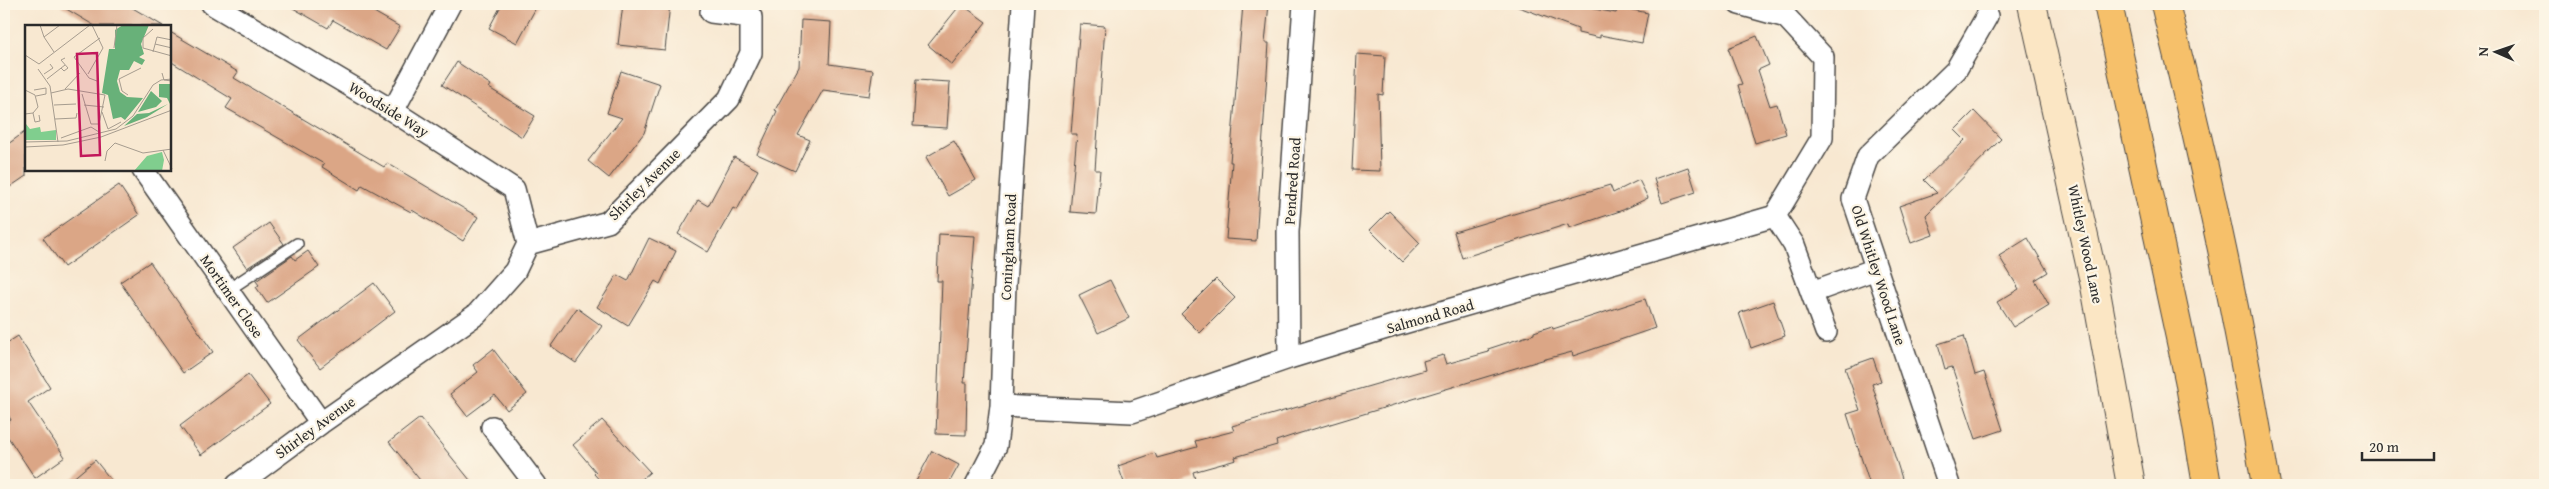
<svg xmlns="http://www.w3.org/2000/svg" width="2549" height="489" viewBox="0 0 2549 489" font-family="'Gentium Book Plus',serif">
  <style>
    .building { fill: #dba686 }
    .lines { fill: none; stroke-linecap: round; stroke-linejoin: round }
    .lane-casing { stroke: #4a4744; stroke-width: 14 }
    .street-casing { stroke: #4a4744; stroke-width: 24 }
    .secondary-casing { stroke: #4a4744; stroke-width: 30 }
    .highway-casing { stroke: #4a4744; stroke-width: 30 }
    .lane { stroke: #fff; stroke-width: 11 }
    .street { stroke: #fff; stroke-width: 21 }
    .secondary { stroke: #fbe6c4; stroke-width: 28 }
    .highway { stroke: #f6c06b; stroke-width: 28 }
    .labels { text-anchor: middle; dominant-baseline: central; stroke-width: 4.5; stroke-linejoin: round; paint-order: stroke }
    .street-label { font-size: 15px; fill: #2b2b2b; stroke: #fcf5e5 }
    .inset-road { fill: none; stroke: #a69c8f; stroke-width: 1 }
    .view { fill: #c2185b; fill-opacity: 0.15; stroke: #c2185b; stroke-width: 2.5 }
    .inset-edge { fill: none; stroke: #2b2b2b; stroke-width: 2.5 }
  </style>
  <rect width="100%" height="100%" fill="#fcf5e5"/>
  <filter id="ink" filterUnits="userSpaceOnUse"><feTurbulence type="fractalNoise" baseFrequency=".02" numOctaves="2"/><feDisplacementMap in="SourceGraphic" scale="10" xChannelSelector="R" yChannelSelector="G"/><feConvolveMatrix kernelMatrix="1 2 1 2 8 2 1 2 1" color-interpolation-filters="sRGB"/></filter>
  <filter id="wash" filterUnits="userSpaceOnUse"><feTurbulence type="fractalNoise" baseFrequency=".0096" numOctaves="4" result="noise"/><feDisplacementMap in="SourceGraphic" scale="20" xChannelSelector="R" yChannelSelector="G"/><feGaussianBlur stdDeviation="1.12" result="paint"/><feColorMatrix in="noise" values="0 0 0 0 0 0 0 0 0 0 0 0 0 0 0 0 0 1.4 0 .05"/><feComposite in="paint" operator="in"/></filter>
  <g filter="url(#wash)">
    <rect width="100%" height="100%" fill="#f8e8d1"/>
    <g id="blocks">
      <path class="building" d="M 58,4 L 126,4 L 163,26 L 95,26 Z
        M 286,4 L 360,4 L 400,27 L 386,50 L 333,20 L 328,28 Z
        M 502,4 L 538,4 L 517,43 L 489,28 Z
        M 623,4 L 670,4 L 665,50 L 618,45 Z
        M 961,4 L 986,22 L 952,65 L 928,45 Z
        M 1243,4 L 1269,4 L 1265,43 L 1269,43 L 1256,241 L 1226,239 L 1232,162 L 1230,162 Z
        M 1517,4 L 1568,4 L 1616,13 L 1618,7 L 1648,13 L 1642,43 L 1600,35 L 1600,38 L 1578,33 L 1578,29 L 1516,6 Z
        M 801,20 L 831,22 L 829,64 L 873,70 L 869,96 L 823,90 L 798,135 L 810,140 L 795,171 L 757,154 L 777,111 L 775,110 L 799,67 Z
        M 1080,24 L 1105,26 L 1095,170 L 1100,170 L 1096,214 L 1070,212 L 1077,134 L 1071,134 Z
        M 170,32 L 238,72 L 234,78 L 384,167 L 387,163 L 478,217 L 463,241 L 412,210 L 411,212 L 362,185 L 359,190 L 322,167 L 324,164 L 226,108 L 232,99 L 170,61 Z
        M 1757,36 L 1769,65 L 1758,70 L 1770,106 L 1777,104 L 1786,134 L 1755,143 L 1738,85 L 1742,84 L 1728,48 Z
        M 1357,54 L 1385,56 L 1383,95 L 1378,94 L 1380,171 L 1352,170 Z
        M 457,62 L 491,85 L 489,88 L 535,116 L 522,137 L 442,85 Z
        M 621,71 L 660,84 L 644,133 L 609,178 L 588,161 L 622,118 L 607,113 Z
        M 916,80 L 950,82 L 947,128 L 913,126 Z
        M 1974,111 L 2001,139 L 1926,215 L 1933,235 L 1911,243 L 1899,206 L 1937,193 L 1924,180 L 1965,140 L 1955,130 Z
        M 26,131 L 26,176 L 4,191 L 4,147 Z
        M 954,141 L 976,180 L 948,196 L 926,157 Z
        M 734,157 L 758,170 L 737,210 L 733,208 L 708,252 L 678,234 L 698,200 L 708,206 Z
        M 1688,167 L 1696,192 L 1662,203 L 1654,179 Z
        M 1639,180 L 1648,198 L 1623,210 L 1569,228 L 1568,224 L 1462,258 L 1454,232 L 1610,185 L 1613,193 Z
        M 119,185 L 139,215 L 64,267 L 43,238 Z
        M 1389,211 L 1420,243 L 1402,262 L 1370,230 Z
        M 269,223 L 284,244 L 247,268 L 233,248 Z
        M 939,234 L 975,236 L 964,383 L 967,383 L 966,435 L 936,434 L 942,281 L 937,281 Z
        M 649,238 L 676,251 L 660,284 L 655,281 L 628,326 L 597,307 L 617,275 L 628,281 Z
        M 2028,238 L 2048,272 L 2035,280 L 2049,305 L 2013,327 L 1997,302 L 2019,289 L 1999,256 Z
        M 308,251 L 319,267 L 267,303 L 256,287 L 259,285 L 256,281 L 292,256 L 295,260 Z
        M 150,262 L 213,352 L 183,373 L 120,282 Z
        M 1216,279 L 1235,298 L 1200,333 L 1181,314 Z
        M 1110,280 L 1129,318 L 1098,333 L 1079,295 Z
        M 374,283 L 395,311 L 320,368 L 298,340 Z
        M 1645,299 L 1655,328 L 1573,356 L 1572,352 L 1542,360 L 1294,435 L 1276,441 L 1277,445 L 1235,457 L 1236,460 L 1193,472 L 1195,479 L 1174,485 L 1125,485 L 1118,466 L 1155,453 L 1157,458 L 1197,447 L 1195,441 L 1234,431 L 1232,426 L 1425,370 L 1423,361 L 1443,355 L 1446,364 L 1489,352 L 1488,349 L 1534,334 L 1534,332 L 1552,326 L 1553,329 Z
        M 1773,301 L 1785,336 L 1751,348 L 1739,313 Z
        M 577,308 L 602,326 L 576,363 L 551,346 Z
        M 18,336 L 50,387 L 28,402 L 65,457 L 35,478 L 4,431 L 4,425 L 11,420 L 4,408 L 4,345 Z
        M 1964,336 L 1975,375 L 1984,372 L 2003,430 L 1976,439 L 1952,367 L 1945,369 L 1938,344 Z
        M 493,349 L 527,394 L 507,410 L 495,395 L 467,416 L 450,394 L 478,372 L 473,365 Z
        M 1873,358 L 1881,381 L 1872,384 L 1904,485 L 1870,485 L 1847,414 L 1860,410 L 1845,368 Z
        M 248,375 L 270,404 L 201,455 L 180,426 Z
        M 420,418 L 474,485 L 424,485 L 389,442 Z
        M 602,420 L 650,472 L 635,485 L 604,485 L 594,474 L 596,472 L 573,445 Z
        M 932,451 L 959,465 L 948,485 L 914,485 Z
        M 95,460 L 115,485 L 65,485 Z"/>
    </g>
  </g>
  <g filter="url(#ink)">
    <use href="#blocks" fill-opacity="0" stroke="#4a4744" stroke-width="1"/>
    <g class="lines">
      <defs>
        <path id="lane" d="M 228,290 L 297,244"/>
        <path id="street" d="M 212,4 L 393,111 L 514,189 L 528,244
          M 1739,4 L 1786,17 L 1823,57 L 1822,138 L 1775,216
          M 393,111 L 450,4
          M 143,170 L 321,423
          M 1775,216 L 1794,245 L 1826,332
          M 1812,292 L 1876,269
          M 1289,358 L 1288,232 L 1304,4
          M 1001,406 L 1132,412 L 1289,358 L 1393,326 L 1775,216
          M 492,427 L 536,485
          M 237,485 L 321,423 L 477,314 L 515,271 L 528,244 L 608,222 L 729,99 L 751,53 L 751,17 L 711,12
          M 976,485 L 996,446 L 1001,406 L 1005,284 L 1023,4
          M 1949,485 L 1853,199 L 1868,156 L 1956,70 L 1987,16"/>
        <path id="secondary" d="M 2032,4 L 2095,286 L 2131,485"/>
        <path id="highway" d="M 2108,4 L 2189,379 L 2207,485
          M 2165,4 C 2205,162 2240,323 2266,485"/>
      </defs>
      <use href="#lane" class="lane-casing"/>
      <use href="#street" class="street-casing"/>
      <use href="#secondary" class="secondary-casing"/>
      <use href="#highway" class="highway-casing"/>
      <use href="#lane" class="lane"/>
      <use href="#street" class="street"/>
      <use href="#secondary" class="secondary"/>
      <use href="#highway" class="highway"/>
    </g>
  </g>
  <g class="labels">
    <g class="street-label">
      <text transform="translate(389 109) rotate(32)">Woodside Way</text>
      <text transform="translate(1292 181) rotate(-86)">Pendred Road</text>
      <text transform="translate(644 184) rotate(-45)">Shirley Avenue</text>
      <text transform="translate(2086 244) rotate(78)">Whitley Wood Lane</text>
      <text transform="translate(1008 247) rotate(-87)">Coningham Road</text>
      <text transform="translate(1879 275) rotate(72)">Old Whitley Wood Lane</text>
      <text transform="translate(232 296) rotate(55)">Mortimer Close</text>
      <text transform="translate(1430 316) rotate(-16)">Salmond Road</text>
      <text transform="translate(315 427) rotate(-36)">Shirley Avenue</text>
    </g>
  </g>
  <g transform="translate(25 25)">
    <rect width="146" height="146" fill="#f8e8d1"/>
    <path d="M 1,99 L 5,104 L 15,102 L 16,107 L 31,105 L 31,115 L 0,115 ZM 137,127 L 139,135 L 137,146 L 109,146 L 122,131 Z" fill="#80ce8e"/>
    <path d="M 98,0 L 124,0 L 116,19 L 119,29 L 114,32 L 120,35 L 117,40 L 109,36 L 104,45 L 95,45 L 92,56 L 95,67 L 102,72 L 118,73 L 100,95 L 96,92 L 88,94 L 83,70 L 77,68 L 84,24 L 90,24 L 90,5 ZM 134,59 L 146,59 L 146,81 L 142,73 L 134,72 ZM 126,66 L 137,76 L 131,82 L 113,87 ZM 143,79 L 122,92 L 99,101 L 112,89 L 124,88 Z" fill="#68b179"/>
    <path class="inset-road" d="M 15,0 L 19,12 L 29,27M 128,4 L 118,13 L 118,23 L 147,31M 19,12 L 35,0M 130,19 L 147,23M 89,23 L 92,0M 128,27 L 132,12 L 147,15M 0,30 L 14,39M 14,39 L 65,0M 36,43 L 39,46 L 43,43 L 36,35 L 40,33M 13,44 L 25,61 L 33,117M 137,48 L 139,55 L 147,56M 19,49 L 28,43 L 25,39M 63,49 L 78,23 L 67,0M 22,54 L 40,40M 72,56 L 64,53 L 49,32 L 75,13M 40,64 L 55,48M 0,65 L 10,70 L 13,82 L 8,88 L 0,89M 9,65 L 21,63 L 21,69 L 11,71M 26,68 L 43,64 L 80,70 L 74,99 L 66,99M 57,69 L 66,99M 103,70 L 97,66 L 94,54 L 116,43M 29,80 L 51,79M 59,80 L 79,82M 77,87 L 83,104 L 96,97M 8,88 L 10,97 L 15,96 L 14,90M 30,94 L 51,93 L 52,88M 36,113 L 66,102 L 74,107M 0,117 L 42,116 L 91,104 L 108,91 L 128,60 L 136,55 L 147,54M 0,122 L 38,120 L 76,112 L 147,85M 138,125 L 147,144M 80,136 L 82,126 L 90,118 L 118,128 L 147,124"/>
    <path class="view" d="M 72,28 L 75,130 L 56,131 L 52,29 Z"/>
    <rect width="146" height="146" class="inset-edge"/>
  </g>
  <rect width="2549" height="489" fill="none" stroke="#fcf5e5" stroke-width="20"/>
  <g transform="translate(2496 52) rotate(272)" stroke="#fcf5e5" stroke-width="4" paint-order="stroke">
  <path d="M0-4L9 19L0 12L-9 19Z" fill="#2b2b2b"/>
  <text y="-8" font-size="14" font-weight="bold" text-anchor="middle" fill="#2b2b2b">N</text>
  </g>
  <path d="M2362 452v8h72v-8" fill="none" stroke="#2b2b2b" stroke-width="2.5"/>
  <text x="2369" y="452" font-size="15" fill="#2b2b2b" stroke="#fcf5e5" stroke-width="4" paint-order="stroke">20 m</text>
</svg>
